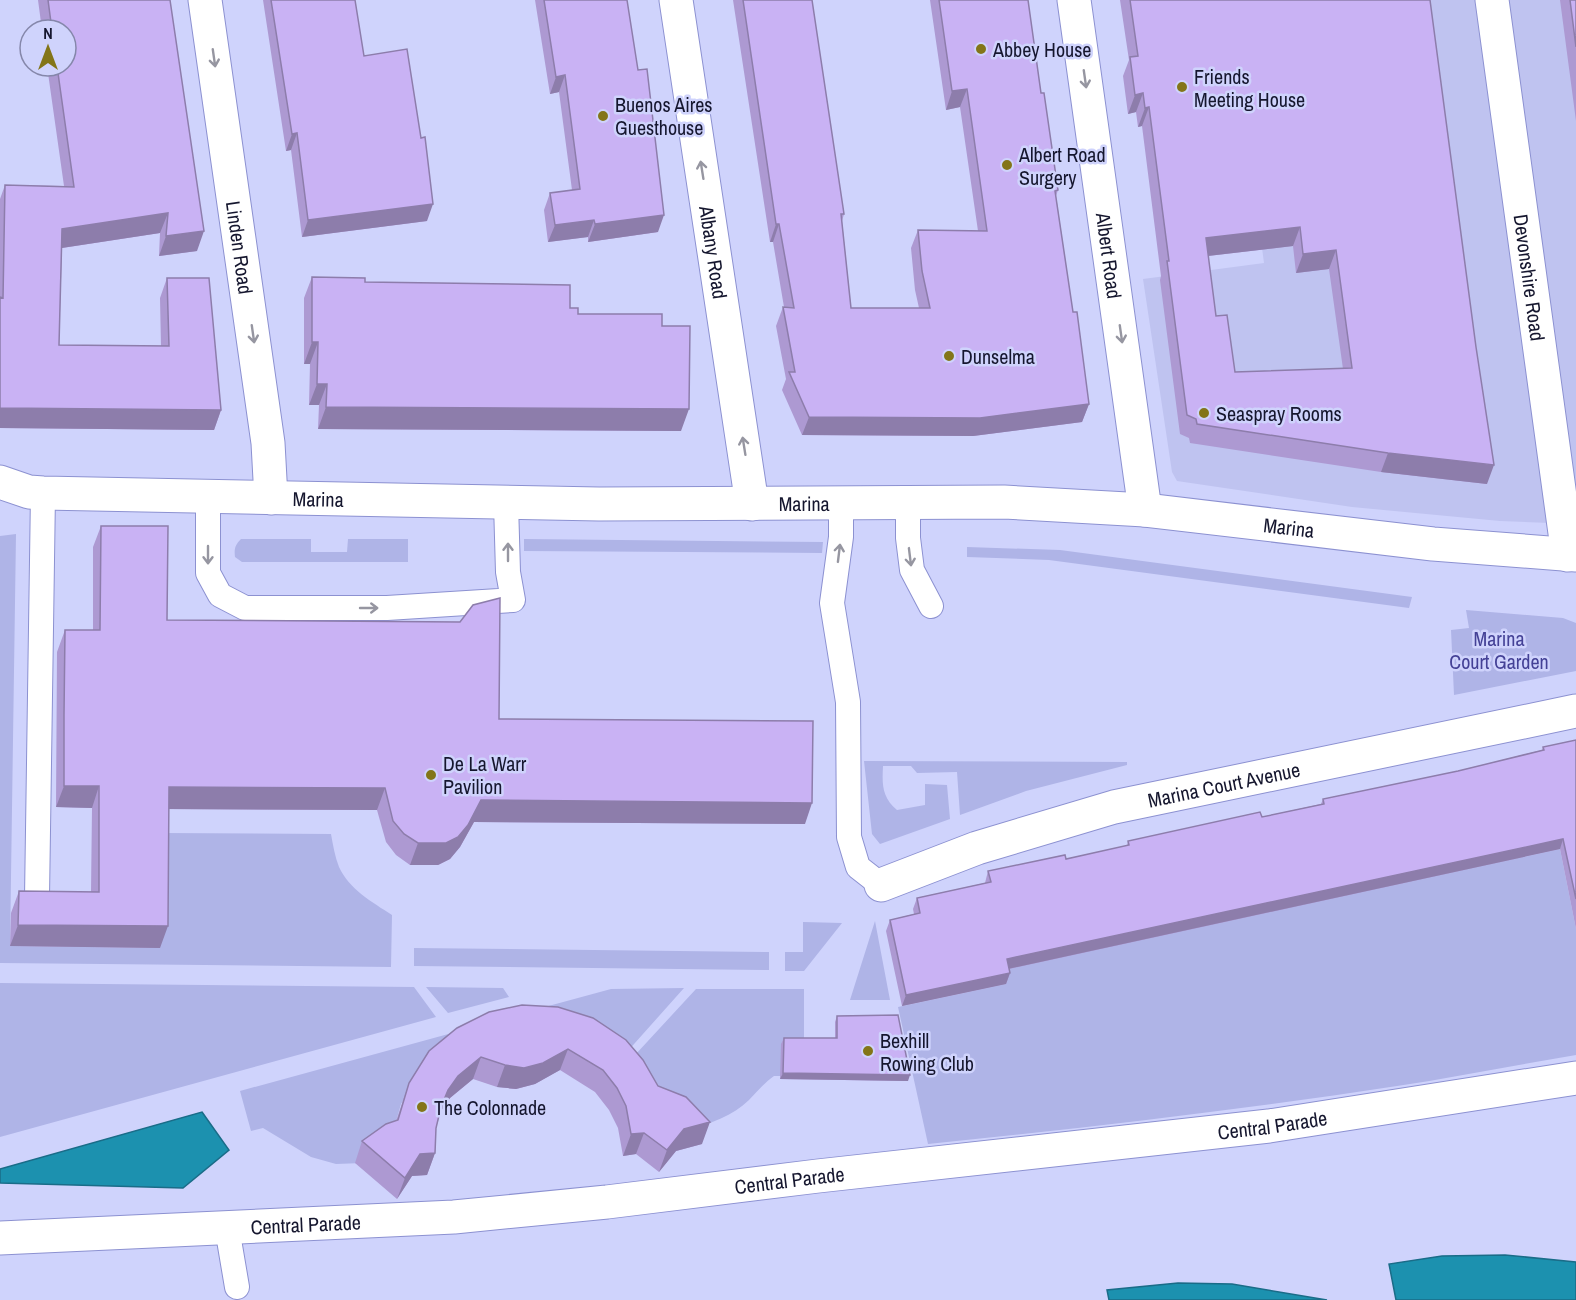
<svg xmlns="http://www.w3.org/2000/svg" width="1576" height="1300" viewBox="0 0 1576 1300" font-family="'Archivo Narrow',sans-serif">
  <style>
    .built { fill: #bfc3f0 }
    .green { fill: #afb4e7 }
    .water { fill: #1c91af; stroke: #1a6c88; stroke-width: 1.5 }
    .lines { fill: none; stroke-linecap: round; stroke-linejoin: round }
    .lane-casing { stroke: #8c91d1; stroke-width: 26 }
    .street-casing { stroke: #8c91d1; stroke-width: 35 }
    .secondary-casing { stroke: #8c91d1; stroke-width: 35 }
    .lane { stroke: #fff; stroke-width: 24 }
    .street { stroke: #fff; stroke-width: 33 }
    .secondary { stroke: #fff; stroke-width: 33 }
    .wall { fill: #ad99d2; fill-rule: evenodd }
    .shaded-wall { fill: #8d7dab }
    .building { fill: #c9b2f4; stroke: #8d7dab; stroke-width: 1.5; fill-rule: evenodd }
    .oneway { stroke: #9696a1 }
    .poi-dot { fill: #837518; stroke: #cfd3fc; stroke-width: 2 }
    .labels { text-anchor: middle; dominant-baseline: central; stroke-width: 5; stroke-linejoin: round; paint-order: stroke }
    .poi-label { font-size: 20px; fill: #15162e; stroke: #cfd3fc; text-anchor: start }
    .street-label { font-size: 20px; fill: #15162e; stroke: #cfd3fc }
    .park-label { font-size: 20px; fill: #444196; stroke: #cfd3fc }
  </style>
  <rect width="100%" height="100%" fill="#cfd3fc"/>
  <path class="built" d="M 1229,0 L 1576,0 L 1576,524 L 1500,521 L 1352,507 L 1177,481 L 1172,472 L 1143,279 L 1264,263 Z"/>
  <path class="green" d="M 16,534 L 10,946 L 160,948 L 161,833 L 331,834 C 333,845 335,857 339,867 C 349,889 372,902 392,915 L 391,967 L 0,963 L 0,536 Z
    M 241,539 L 311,539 L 311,552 L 347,552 L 348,539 L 408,539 L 408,562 L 242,562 L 235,557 C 234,549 235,545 241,539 Z
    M 524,539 L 823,542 L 822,553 L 524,551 Z
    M 967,547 L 1060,550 L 1412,597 L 1409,608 L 1049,560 L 967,557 Z
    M 1466,610 L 1563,618 L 1576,623 L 1576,671 L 1454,695 L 1451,630 L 1469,628 Z
    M 864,761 L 1127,762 L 1127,765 L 1026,791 L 960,815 L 957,772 L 917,773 L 911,766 L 883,766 C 882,785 882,797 897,810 L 925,805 L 925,784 L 947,785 L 950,819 L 880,844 L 872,834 Z
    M 1560,849 L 1576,929 L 1576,1055 C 1516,1065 1457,1077 1397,1086 C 1241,1110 1085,1128 928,1144 L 898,1007 L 1006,984 L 1003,969 Z
    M 875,921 L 890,1000 L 850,1000 Z
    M 803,922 L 842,923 L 804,971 L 785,971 L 785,952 L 803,952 Z
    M 414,948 L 769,952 L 769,970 L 414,966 Z
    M 0,983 L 414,987 L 436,1017 L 0,1137 Z
    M 426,987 L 503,988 L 509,997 L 448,1013 Z
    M 684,988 L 618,1062 L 460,1030 L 611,989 Z
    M 696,989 L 804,989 L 804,1044 L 781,1076 L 774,1076 C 764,1083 758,1091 749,1100 C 733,1116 710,1123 689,1130 L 623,1068 Z
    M 452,1033 L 421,1073 L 401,1104 L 390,1142 L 363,1163 L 336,1164 L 311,1157 L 263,1128 L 251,1131 L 240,1091 Z"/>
  <path class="water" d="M 202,1112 L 229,1150 L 183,1188 L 0,1183 L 0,1169 Z
    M 1505,1255 L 1576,1262 L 1576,1300 L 1396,1300 L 1389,1264 L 1442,1256 Z
    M 1178,1283 L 1232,1284 L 1327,1300 L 1109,1300 L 1107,1290 Z"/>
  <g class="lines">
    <defs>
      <path id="lane" d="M 208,496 L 208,573 L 220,595 L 245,608 L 387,608 L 513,600 L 508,572 L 506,503
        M 841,503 L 841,537 L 832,603 L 848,702 L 849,837 L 858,867 L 881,885
        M 908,503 L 908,538 L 912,570 L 931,606
        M 37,898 L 43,493
        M 227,1228 L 237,1287"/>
      <g id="street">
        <path id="s1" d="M 205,0 L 268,443 L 271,498"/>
        <path id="s2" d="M 676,0 L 752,504"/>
        <path id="s3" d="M 1074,0 L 1145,510"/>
        <path id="s4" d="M 1492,0 L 1568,555"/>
        <path id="s5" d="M 881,885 L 977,848 L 1114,807 L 1576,711"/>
        <path id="s6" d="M 0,1238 L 454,1217 L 607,1202 L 818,1176 L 1269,1126 L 1576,1078"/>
      </g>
      <g id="secondary">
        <path id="s7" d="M 0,482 L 29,492 L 43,493 L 599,504 L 1004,502 L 1145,510 L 1433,544 L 1576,555"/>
      </g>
    </defs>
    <use href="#lane" class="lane-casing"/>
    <use href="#street" class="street-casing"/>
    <use href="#secondary" class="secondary-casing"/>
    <use href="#lane" class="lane"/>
    <use href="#street" class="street"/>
    <use href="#secondary" class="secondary"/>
  </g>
  <path class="wall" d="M 38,0 L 170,0 L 197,251 L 159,256 L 160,233 L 62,248 L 59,345 L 161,346 L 160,298 L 167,278 L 221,410 L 214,430 L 0,428 L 0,199 L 5,185 L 64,186 L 47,66 L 66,66 L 66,30 L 42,30 Z
    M 263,0 L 355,0 L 364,56 L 421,138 L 427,221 L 302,237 L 291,150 L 286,151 Z
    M 535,0 L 627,0 L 658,232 L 588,242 L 588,237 L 548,242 L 544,210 L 550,193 L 572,190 L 559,92 L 550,94 Z
    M 733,0 L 812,0 L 844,214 L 842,221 L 851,308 L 919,308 L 915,290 L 911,248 L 918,230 L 978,231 L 960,107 L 946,110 L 930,0 L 1028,0 L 1041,93 L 1058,190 L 1056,196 L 1073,312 L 1089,404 L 1082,422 L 973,436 L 802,435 L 782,390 L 786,379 L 776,326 L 783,307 L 784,307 L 773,242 L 770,242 Z
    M 1120,0 L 1430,0 L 1487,484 L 1381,472 L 1190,443 L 1189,438 L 1180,434 L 1160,280 L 1161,276 L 1142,126 L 1138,127 L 1136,112 L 1128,114 L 1123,76 L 1129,60 ZM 1293,246 L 1296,273 L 1329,269 L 1343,369 L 1235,372 L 1216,316 L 1208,256 Z
    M 1560,0 L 1576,0 L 1576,121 Z
    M 312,277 L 365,282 L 570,308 L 578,314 L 662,326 L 681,431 L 318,429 L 319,405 L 309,405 L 310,364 L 304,364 L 304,298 Z
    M 101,526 L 167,620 L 499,719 L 805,824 L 474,822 L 460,847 L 450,859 L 438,865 L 410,865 L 396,855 L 386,842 L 377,810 L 169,809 L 160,948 L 10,946 L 11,913 L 19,891 L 91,892 L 92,808 L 56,807 L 57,652 L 65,630 L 93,630 L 93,547 Z
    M 1576,740 L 1576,929 L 1560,849 L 1009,969 L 1010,973 L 1006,984 L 902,1006 L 886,931 L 890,920 L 914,914 L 913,909 L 917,898 L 985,883 L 988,871 L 1066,859 L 1127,846 L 1128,841 L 1262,817 L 1321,804 L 1323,799 L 1458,771 L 1542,750 L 1543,747 Z
    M 489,1012 L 658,1086 L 702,1144 L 676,1151 L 659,1172 L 636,1154 L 623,1156 L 618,1128 L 609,1110 L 595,1092 L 560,1070 L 535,1084 L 516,1089 L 497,1087 L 473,1079 L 450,1098 L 441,1111 L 436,1128 L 435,1153 L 427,1175 L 412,1176 L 397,1199 L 355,1163 L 362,1141 L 396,1121 L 409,1083 Z
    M 837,1016 L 908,1081 L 780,1079 L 781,1044 L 784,1038 L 835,1038 L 835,1022 Z"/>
  <path class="shaded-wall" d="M 565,75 L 559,92 L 550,94 L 556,77 Z
    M 967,89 L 960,107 L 946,110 L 952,91 Z
    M 1143,93 L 1136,112 L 1128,114 L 1135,95 Z
    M 1149,107 L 1142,126 L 1138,127 L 1145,108 Z
    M 297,133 L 291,150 L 286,151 L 292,134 Z
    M 433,204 L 427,221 L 302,237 L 308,220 Z
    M 168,213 L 160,233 L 55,249 L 62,229 Z
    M 664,215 L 658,232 L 588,242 L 595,224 Z
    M 594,220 L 588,237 L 548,242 L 555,225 Z
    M 776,224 L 779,224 L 773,242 L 770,242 Z
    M 1300,227 L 1293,246 L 1199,257 L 1206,238 Z
    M 204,231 L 197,251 L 159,256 L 166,236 Z
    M 1336,250 L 1329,269 L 1296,273 L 1303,254 Z
    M 312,342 L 318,342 L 310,364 L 304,364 Z
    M 317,384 L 327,384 L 319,405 L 309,405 Z
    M 1089,404 L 1082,422 L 973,436 L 802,435 L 809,417 Z
    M 326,407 L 689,409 L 681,431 L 318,429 Z
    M 0,408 L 221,410 L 214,430 L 0,428 Z
    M 1388,453 L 1494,465 L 1487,484 L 1381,472 Z
    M 64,786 L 99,786 L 92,808 L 56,807 Z
    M 169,787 L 385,788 L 377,810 L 161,809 Z
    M 481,800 L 812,803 L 805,824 L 474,822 L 460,847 L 450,859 L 438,865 L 410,865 L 418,843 Z
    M 1563,839 L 1560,849 L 1003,970 L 1007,959 Z
    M 18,925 L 168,926 L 160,948 L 10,946 Z
    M 1010,973 L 1006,984 L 902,1006 L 906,995 Z
    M 568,1049 L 560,1070 L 535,1084 L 516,1089 L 497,1087 L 505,1065 Z
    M 481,1057 L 473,1079 L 450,1098 L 441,1111 L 441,1107 L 448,1090 L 458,1076 Z
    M 783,1073 L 910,1075 L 908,1081 L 780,1079 Z
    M 710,1122 L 702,1144 L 676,1151 L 659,1172 L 667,1150 L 684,1129 Z
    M 644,1133 L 636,1154 L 623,1156 L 631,1134 Z
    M 435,1153 L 427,1175 L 412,1176 L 397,1199 L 405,1178 L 420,1154 Z"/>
  <path class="building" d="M 48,0 L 170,0 L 204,231 L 166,236 L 168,213 L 62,229 L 59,345 L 169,346 L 167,278 L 209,278 L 221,410 L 0,408 L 0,297 L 3,298 L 5,185 L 74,187 L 57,66 L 66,66 L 66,30 L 52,30 Z
    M 271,0 L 355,0 L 364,56 L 407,49 L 421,138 L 425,137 L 433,204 L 308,220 L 297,133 L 292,134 Z
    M 544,0 L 627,0 L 638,70 L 647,69 L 664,215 L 595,224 L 594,220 L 555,225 L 550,193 L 580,189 L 565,75 L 556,77 Z
    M 743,0 L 812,0 L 844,214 L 841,214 L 851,308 L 930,308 L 922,271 L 918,230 L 987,231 L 967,89 L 952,91 L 939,0 L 1028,0 L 1041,93 L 1044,93 L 1058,190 L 1055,191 L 1073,312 L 1077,312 L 1089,404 L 980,418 L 809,417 L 789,372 L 795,372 L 783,307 L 794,308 L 779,224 L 776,224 Z
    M 1130,0 L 1430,0 L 1476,347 L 1494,465 L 1388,453 L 1197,424 L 1196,419 L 1187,415 L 1167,261 L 1169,261 L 1149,107 L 1145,108 L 1143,93 L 1135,95 L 1130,57 L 1138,56 ZM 1300,227 L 1303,254 L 1336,250 L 1352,368 L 1235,372 L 1227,315 L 1216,316 L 1206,238 Z
    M 1570,0 L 1576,0 L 1576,47 Z
    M 312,277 L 365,278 L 365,282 L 570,285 L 570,308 L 578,308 L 578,314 L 662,314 L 662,326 L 690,326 L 689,409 L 326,407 L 327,384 L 317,384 L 318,342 L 312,342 Z
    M 101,526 L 168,526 L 167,620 L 460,622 L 473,605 L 500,598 L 499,719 L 813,721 L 812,803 L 481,800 L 468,825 L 458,837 L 446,843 L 418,843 L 404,834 L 393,821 L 385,788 L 169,787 L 168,926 L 18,925 L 19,891 L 99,892 L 99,786 L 64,786 L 64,715 L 65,630 L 100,630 Z
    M 1576,740 L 1576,899 L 1563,839 L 1007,959 L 1010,973 L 906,995 L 890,920 L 920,913 L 917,898 L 991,882 L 988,871 L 1065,855 L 1066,859 L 1129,845 L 1128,841 L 1260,812 L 1262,817 L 1324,804 L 1323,799 L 1458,771 L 1544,750 L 1543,747 Z
    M 522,1005 L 558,1007 L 593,1018 L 626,1040 L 643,1060 L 658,1086 L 686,1097 L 710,1122 L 684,1129 L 667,1150 L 644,1133 L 631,1134 L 626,1106 L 617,1088 L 603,1070 L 568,1049 L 543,1063 L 524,1068 L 505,1065 L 481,1057 L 458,1076 L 448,1090 L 441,1107 L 436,1128 L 435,1153 L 420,1154 L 405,1178 L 362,1141 L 386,1124 L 398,1120 L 409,1083 L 429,1051 L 457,1028 L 489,1012 Z
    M 898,1015 L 910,1075 L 783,1073 L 784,1038 L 837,1038 L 837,1016 Z"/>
  <defs><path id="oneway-shaft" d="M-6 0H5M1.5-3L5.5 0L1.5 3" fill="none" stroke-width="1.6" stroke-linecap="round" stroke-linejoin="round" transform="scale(1.5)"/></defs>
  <g class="oneway">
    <use href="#oneway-shaft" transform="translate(214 58) rotate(82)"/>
    <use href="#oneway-shaft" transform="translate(1085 79) rotate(82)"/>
    <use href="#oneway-shaft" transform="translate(702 170) rotate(-99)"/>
    <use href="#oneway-shaft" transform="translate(253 334) rotate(82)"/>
    <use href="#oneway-shaft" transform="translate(1121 334) rotate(82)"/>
    <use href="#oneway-shaft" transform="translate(744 446) rotate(-99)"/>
    <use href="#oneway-shaft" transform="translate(508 552) rotate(-90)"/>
    <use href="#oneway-shaft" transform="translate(839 553) rotate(-83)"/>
    <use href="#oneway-shaft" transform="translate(208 555) rotate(90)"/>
    <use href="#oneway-shaft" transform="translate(910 557) rotate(83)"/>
    <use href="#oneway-shaft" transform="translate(369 608)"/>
  </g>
  <g class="poi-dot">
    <circle cx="981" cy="49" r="6"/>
    <circle cx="1182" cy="87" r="6"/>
    <circle cx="603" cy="116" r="6"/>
    <circle cx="1007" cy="165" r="6"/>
    <circle cx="949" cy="356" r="6"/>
    <circle cx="1204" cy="413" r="6"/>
    <circle cx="431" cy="775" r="6"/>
    <circle cx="868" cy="1051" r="6"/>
    <circle cx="422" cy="1107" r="6"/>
  </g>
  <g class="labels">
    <g class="poi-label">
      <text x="993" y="49">Abbey House</text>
      <text x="1194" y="76">Friends<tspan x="1194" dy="23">Meeting House</tspan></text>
      <text x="615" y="104">Buenos Aires<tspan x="615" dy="23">Guesthouse</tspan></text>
      <text x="1019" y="154">Albert Road<tspan x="1019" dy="23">Surgery</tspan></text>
      <text x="961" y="356">Dunselma</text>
      <text x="1216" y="413">Seaspray Rooms</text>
      <text x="443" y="763">De La Warr<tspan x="443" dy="23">Pavilion</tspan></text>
      <text x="880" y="1040">Bexhill<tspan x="880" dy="23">Rowing Club</tspan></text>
      <text x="434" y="1107">The Colonnade</text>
    </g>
    <g class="street-label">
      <text stroke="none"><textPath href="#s1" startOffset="250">Linden Road</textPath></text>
      <text stroke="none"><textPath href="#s2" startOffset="255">Albany Road</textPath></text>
      <text stroke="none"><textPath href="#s3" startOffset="258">Albert Road</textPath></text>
      <text stroke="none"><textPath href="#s4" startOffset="280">Devonshire Road</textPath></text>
      <text stroke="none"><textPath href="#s7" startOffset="320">Marina</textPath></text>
      <text stroke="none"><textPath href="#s7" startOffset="806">Marina</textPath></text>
      <text stroke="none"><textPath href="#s7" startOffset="1292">Marina</textPath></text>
      <text stroke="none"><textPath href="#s5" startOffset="358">Marina Court Avenue</textPath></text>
      <text stroke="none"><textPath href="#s6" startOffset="1278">Central Parade</textPath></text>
      <text stroke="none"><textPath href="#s6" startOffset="792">Central Parade</textPath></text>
      <text stroke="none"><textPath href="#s6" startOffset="306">Central Parade</textPath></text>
    </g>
    <g class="park-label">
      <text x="1499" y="638">Marina<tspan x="1499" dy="23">Court Garden</tspan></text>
    </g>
  </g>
  <g transform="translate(48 48)"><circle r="28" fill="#cfd3fc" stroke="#8587aa" stroke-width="1.5"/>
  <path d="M0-4.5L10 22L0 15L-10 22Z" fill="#837518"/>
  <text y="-9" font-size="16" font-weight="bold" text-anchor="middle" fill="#15162e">N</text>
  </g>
</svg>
